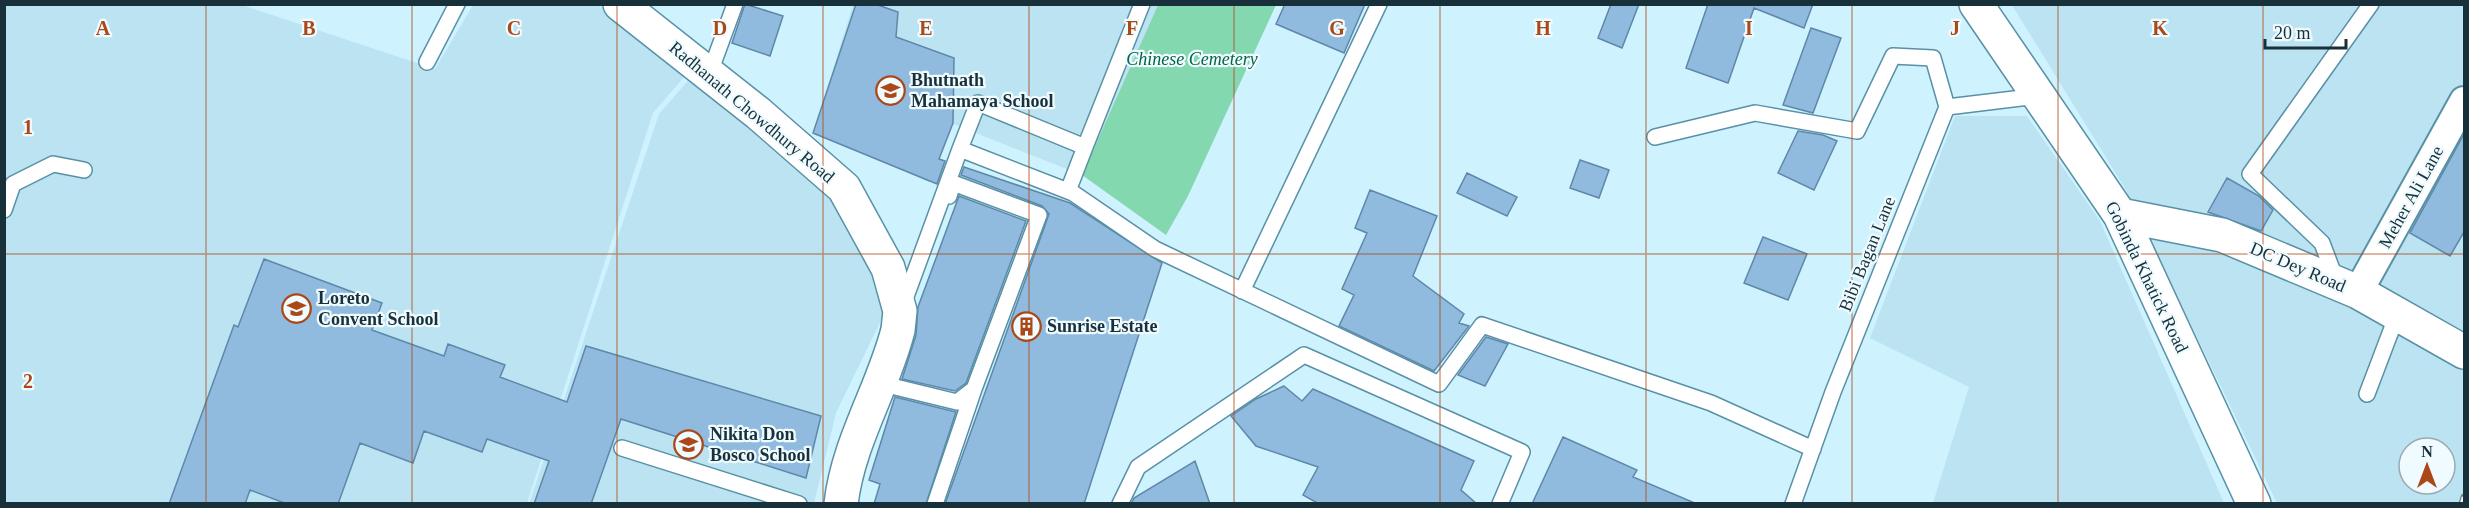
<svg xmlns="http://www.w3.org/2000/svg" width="2469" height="508" viewBox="0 0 2469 508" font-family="Georgia,serif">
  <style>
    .built { fill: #bbe3f1; fill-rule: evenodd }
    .green { fill: #83d8b0 }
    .building { fill: #90bbde; stroke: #5e88a9; stroke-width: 1.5 }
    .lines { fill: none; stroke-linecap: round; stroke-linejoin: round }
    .lane-casing { stroke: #5891a6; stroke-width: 18 }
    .street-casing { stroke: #5891a6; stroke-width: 32 }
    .secondary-casing { stroke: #5891a6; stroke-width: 36 }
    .lane { stroke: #fff; stroke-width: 15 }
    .street { stroke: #fff; stroke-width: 28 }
    .secondary { stroke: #fff; stroke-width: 33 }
    .rail-casing { stroke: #67848e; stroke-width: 7 }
    .rail { stroke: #effbff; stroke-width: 4.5; stroke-dasharray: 14; stroke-linecap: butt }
    .grid { fill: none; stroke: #ac4817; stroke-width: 1.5; stroke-opacity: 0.55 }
    .labels { text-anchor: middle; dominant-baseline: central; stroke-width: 4.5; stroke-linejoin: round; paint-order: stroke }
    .park-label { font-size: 18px; font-style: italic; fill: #066545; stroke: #effbff }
    .poi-label { font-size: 18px; font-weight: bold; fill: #183039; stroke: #effbff; text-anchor: start }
    .street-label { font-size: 18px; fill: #183039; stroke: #effbff }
    .grid-label { font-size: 20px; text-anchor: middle; font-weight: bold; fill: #ac4817; stroke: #effbff; stroke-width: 4.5; stroke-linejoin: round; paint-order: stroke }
  </style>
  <rect width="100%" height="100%" fill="#cff2ff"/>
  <path class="built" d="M 4,5 L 242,5 L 435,69 L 473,5 L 598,5 L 691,69 L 653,113 L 527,503 L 5,503 Z
    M 853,5 L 1158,5 L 1082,175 L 953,124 L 929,182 L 813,133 Z
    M 2012,5 L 2464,5 L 2464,503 L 2277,503 L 2126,190 ZM 2409,448 L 2445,448 L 2445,484 L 2409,484 Z
    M 693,75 L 818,175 L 860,237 L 886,310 L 836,413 L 814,503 L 529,504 L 659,114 Z
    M 1955,116 L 2027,116 L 2100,221 L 2224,503 L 1933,503 L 1969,387 L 1870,338 Z"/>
  <path class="green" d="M 1158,5 L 1276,5 L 1188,196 L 1166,235 L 1082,175 Z"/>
  <path class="building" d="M 745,4 L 783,16 L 770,56 L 732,43 Z
    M 856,4 L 875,4 L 898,12 L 896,37 L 954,58 L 953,123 L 939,159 L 945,161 L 937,184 L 813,133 Z
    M 1285,4 L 1365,4 L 1344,53 L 1276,24 Z
    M 1611,4 L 1639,4 L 1622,48 L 1598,38 Z
    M 1708,4 L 1813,4 L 1804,28 L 1754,8 L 1728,83 L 1686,68 Z
    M 1811,28 L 1841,38 L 1813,113 L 1783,105 Z
    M 1798,131 L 1823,135 L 1837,141 L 1814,190 L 1778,173 Z
    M 2464,134 L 2464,232 L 2450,256 L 2410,233 Z
    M 1580,160 L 1609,170 L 1599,198 L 1570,188 Z
    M 964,167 L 1070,203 L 1162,263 L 1084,504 L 945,504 L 1049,214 L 1042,206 L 961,175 Z
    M 1467,173 L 1517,197 L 1507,216 L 1457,193 Z
    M 2227,178 L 2259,196 L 2273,210 L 2261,231 L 2208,212 Z
    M 1370,190 L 1437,216 L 1413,276 L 1464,314 L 1459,323 L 1469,326 L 1434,371 L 1339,326 L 1354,295 L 1342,289 L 1367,233 L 1355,228 Z
    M 959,196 L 1026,221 L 966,383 L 955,391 L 902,379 L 916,335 L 918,307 Z
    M 1763,237 L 1807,254 L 1788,300 L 1744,283 Z
    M 264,259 L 382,303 L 372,330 L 444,356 L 448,344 L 505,365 L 500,377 L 567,402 L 586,346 L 821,416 L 806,478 L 621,419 L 591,504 L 534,504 L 549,461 L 487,439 L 482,452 L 424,431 L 413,463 L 360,443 L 338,504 L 287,504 L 250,490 L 245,504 L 169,504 L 234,325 L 238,327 Z
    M 1486,337 L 1508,344 L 1485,386 L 1458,375 Z
    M 1284,386 L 1302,401 L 1313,389 L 1474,461 L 1461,490 L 1477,504 L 1319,504 L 1303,495 L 1318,467 L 1256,446 L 1231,416 L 1256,399 Z
    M 895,397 L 956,412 L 926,504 L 874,504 L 880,484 L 869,480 Z
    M 1563,437 L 1637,470 L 1633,477 L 1697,504 L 1532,504 Z
    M 1195,461 L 1210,504 L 1131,504 L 1134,498 Z"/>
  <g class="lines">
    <defs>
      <path id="lane" d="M 427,62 L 457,4
        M 709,75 L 735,4
        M 1655,137 L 1755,113 L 1857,131 L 1893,56 L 1933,58 L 1947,107
        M 1085,147 L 1142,4
        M 960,149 L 978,103 L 1085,147 L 1068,191
        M 4,210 L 13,184 L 53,164 L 84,170
        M 2336,280 L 2322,243 L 2250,174 L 2371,4
        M 1242,291 L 1379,4
        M 904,302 L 960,149 L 1073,193 L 1155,249 L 1439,384 L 1482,325 L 1711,403 L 1813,449
        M 879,383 L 957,402 L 974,389 L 1039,215 L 953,183 L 949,196
        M 2367,394 L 2397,315
        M 622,448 L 799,504
        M 935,504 L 974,389
        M 1120,504 L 1138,467 L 1304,355 L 1522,452 L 1500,504
        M 1793,504 L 1833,392 L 1947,107 L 2038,96"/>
      <path id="street" d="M 2358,292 L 2464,101"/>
      <path id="secondary" d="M 620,4 L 758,113 L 844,188 L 888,268 L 900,311 L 898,330 C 883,389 848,442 841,504
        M 1976,4 L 2120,215 L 2254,504
        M 2120,215 L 2222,235 L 2358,292 L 2464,352"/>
    </defs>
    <use href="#lane" class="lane-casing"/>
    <use href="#street" class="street-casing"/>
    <use href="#secondary" class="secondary-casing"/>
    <use href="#lane" class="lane"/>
    <use href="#street" class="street"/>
    <use href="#secondary" class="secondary"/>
    <defs>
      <path id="rail" d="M 2462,504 L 2464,497"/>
    </defs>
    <use href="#rail" class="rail-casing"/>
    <use href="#rail" class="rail"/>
  </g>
  <path class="grid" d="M 206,4 L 206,504M 412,4 L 412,504M 617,4 L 617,504M 823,4 L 823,504M 1029,4 L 1029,504M 1234,4 L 1234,504M 1440,4 L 1440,504M 1646,4 L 1646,504M 1852,4 L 1852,504M 2058,4 L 2058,504M 2263,4 L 2263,504M 4,254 L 2464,254"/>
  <defs>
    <symbol id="school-ring" viewBox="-11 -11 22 22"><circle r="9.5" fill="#effbff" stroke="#ac4817" stroke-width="1.5"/><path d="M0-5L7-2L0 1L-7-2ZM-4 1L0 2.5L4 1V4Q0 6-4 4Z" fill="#ac4817"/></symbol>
    <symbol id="building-ring" viewBox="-11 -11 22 22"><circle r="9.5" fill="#effbff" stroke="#ac4817" stroke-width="1.5"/><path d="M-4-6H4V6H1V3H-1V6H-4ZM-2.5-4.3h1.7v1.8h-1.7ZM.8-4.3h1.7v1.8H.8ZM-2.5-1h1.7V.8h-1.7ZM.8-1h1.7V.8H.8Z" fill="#ac4817"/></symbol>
  </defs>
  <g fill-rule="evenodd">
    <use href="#school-ring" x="874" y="74" width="33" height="33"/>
    <use href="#school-ring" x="280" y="292" width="33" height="33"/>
    <use href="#building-ring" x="1010" y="310" width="33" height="33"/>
    <use href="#school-ring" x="672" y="428" width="33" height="33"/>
  </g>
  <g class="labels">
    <g class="park-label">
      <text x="1192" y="59">Chinese Cemetery</text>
    </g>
    <g class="poi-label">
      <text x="911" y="80">Bhutnath<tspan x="911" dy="21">Mahamaya School</tspan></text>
      <text x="318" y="298">Loreto<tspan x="318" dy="21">Convent School</tspan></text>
      <text x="1047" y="326">Sunrise Estate</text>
      <text x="710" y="434">Nikita Don<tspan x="710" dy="21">Bosco School</tspan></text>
    </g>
    <g class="street-label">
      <text transform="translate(752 112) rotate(40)">Radhanath Chowdhury Road</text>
      <text transform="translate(2411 197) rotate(-61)">Meher Ali Lane</text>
      <text transform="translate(1867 254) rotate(-68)">Bibi Bagan Lane</text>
      <text transform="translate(2298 267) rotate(23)">DC Dey Road</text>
      <text transform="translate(2147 277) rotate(64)">Gobinda Khatick Road</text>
    </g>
  </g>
  <g class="grid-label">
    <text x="103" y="35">A</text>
    <text x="309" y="35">B</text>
    <text x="514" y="35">C</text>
    <text x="720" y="35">D</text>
    <text x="926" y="35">E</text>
    <text x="1132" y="35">F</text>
    <text x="1337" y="35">G</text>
    <text x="1543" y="35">H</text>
    <text x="1749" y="35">I</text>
    <text x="1955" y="35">J</text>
    <text x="2160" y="35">K</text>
    <text x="28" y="134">1</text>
    <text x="28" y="388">2</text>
  </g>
  <rect width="2469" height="508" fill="none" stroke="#183039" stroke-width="12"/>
  <g transform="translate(2427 466)"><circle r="28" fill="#effbff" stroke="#99aab0" stroke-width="1.5"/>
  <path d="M0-4.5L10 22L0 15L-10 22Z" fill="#ac4817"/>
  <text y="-9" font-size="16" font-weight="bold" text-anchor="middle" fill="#183039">N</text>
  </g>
  <path d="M2265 39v9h81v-9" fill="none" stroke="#183039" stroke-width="3"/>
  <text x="2274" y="39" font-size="18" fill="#183039" stroke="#effbff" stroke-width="4.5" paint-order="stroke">20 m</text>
</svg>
